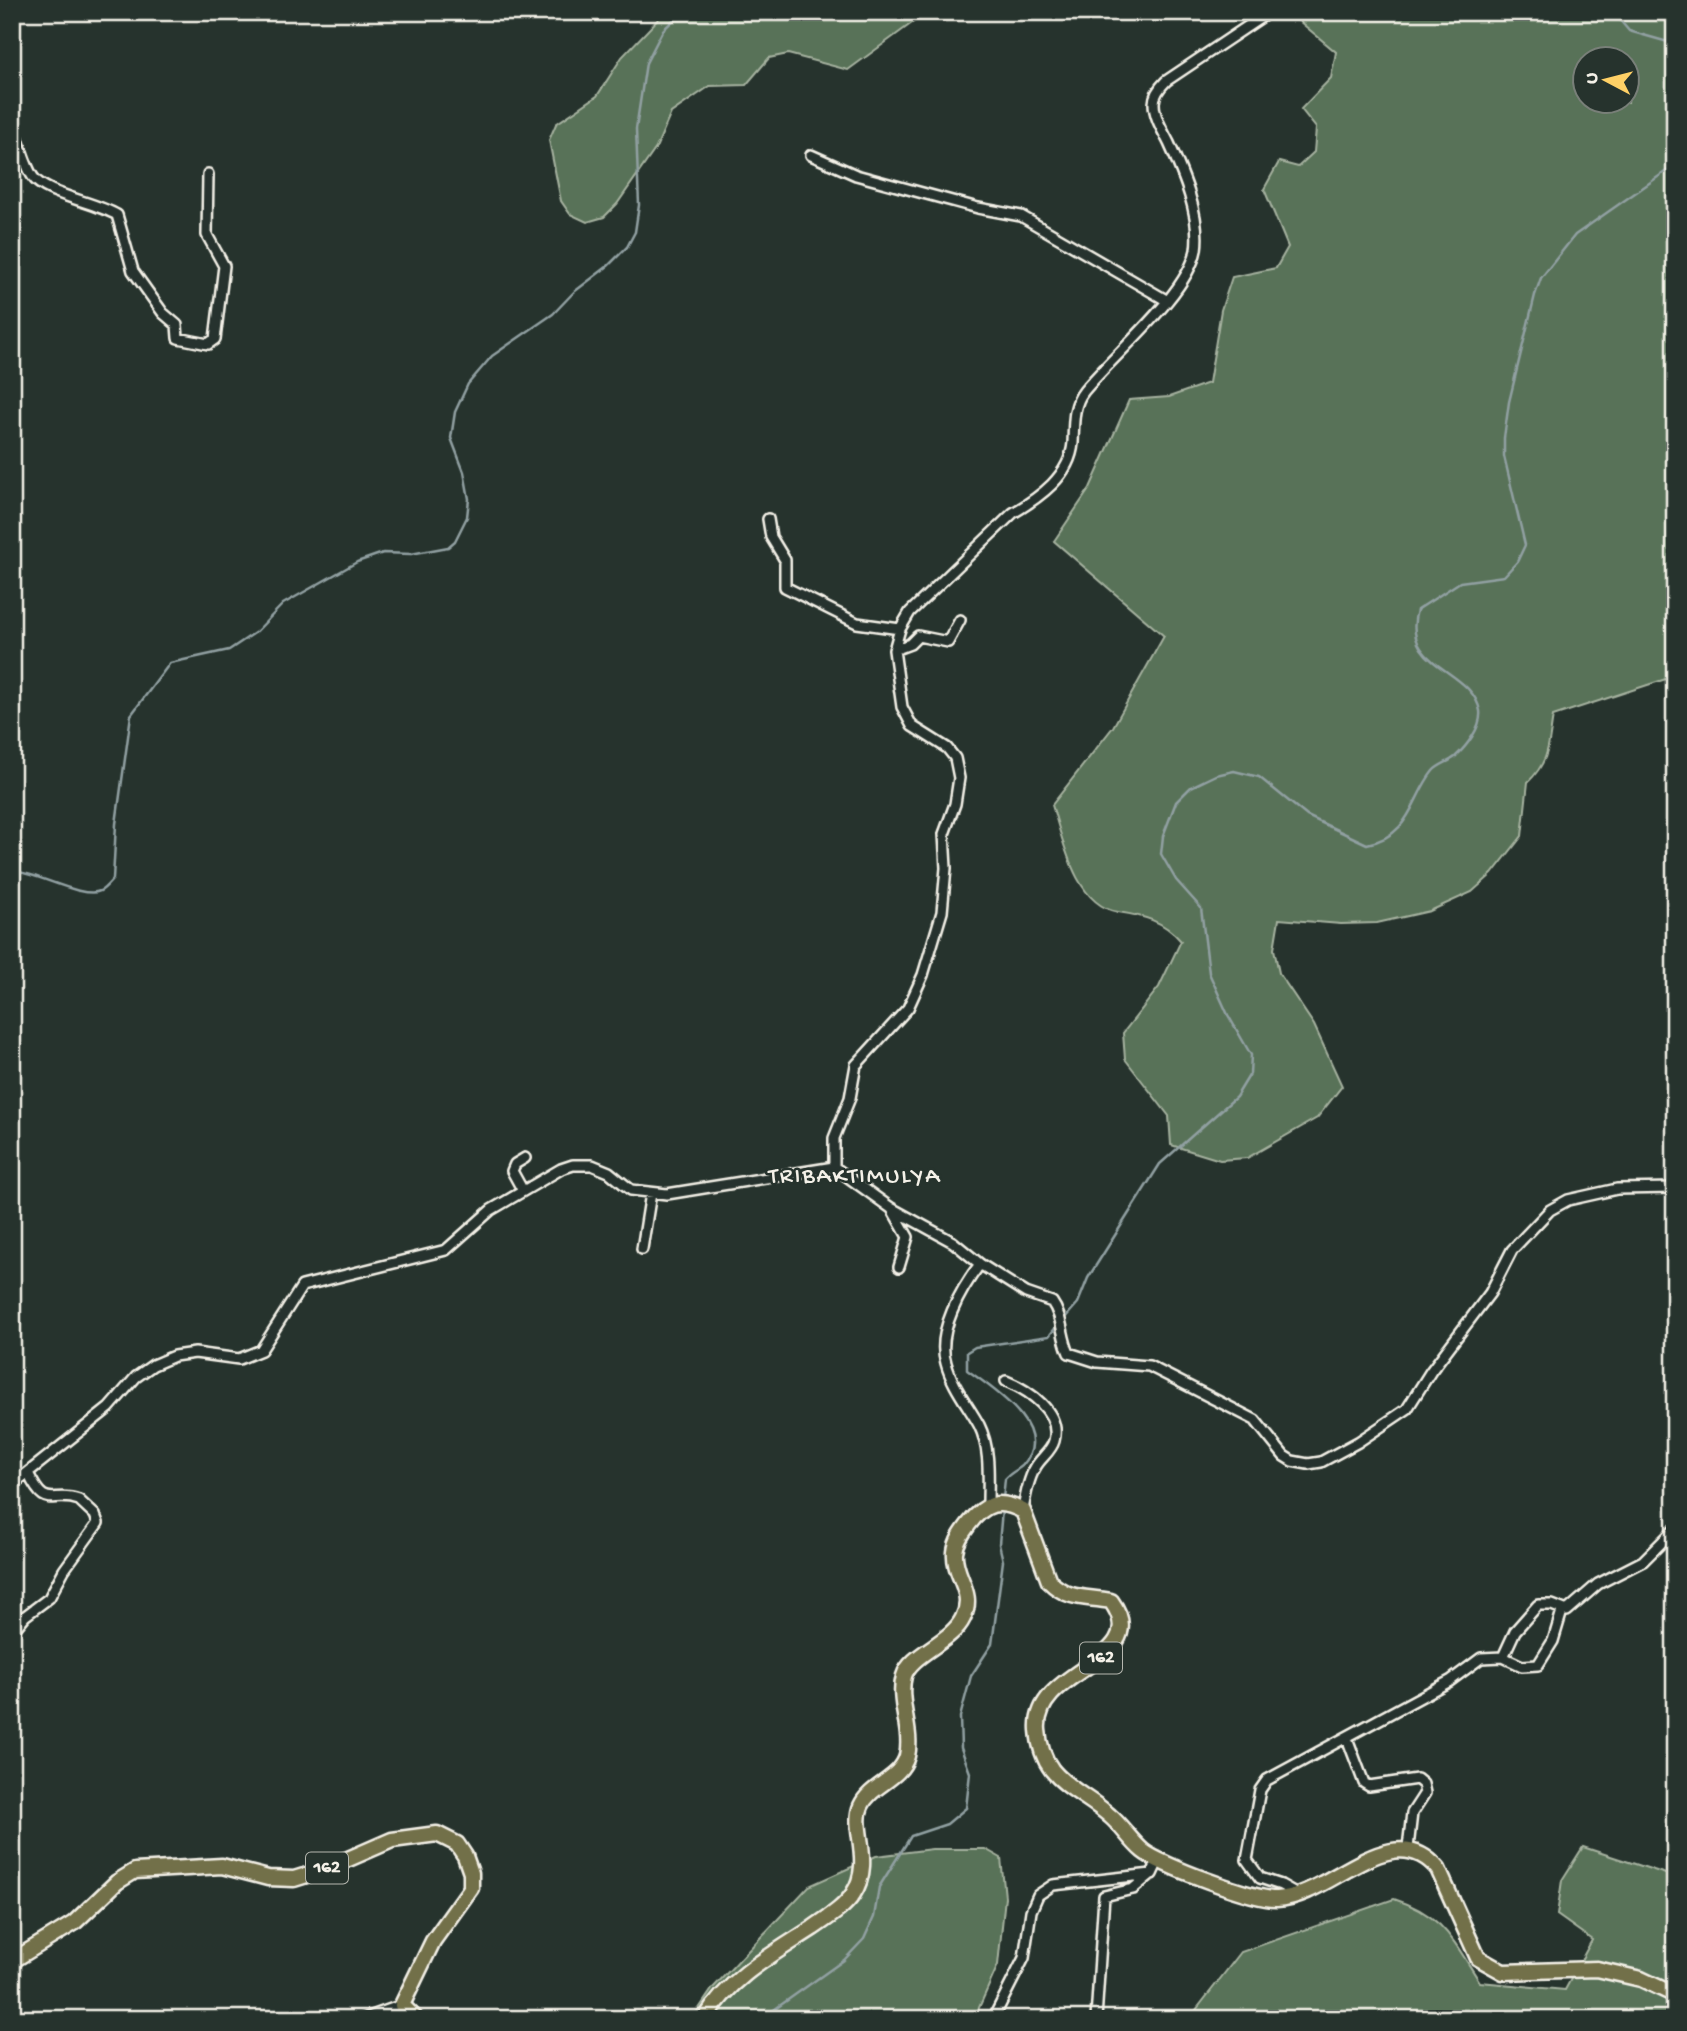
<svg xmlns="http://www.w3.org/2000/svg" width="1687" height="2031" viewBox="0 0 1687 2031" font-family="'Gochi Hand',sans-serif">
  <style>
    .green { fill: #587258; stroke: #a6b2a0; stroke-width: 2; fill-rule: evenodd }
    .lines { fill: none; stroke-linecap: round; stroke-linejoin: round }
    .stream { stroke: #91a0a2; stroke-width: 2.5 }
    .street-casing { stroke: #f4f1e8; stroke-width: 14 }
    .primary-casing { stroke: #f4f1e8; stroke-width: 19 }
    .street { stroke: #26332d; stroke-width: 9 }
    .primary { stroke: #726f4a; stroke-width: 14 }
    .labels { text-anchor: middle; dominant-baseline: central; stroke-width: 5; stroke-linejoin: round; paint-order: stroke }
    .shield { fill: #26332d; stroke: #b6b8b0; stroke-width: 2 }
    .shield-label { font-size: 19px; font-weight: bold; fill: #f4f1e8 }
    .quarter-label { font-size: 24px; letter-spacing: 2px; fill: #f4f1e8; stroke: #26332d }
  </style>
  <rect width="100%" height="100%" fill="#26332d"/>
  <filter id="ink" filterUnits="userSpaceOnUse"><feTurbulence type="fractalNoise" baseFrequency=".0143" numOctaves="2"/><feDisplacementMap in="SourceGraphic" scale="14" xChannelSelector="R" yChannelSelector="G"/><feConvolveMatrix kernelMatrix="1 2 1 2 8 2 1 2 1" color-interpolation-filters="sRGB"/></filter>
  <g filter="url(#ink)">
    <path class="green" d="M 665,12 L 927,12 L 848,70 L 788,54 L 769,58 L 746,85 L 710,86 L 671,113 L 656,148 L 617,204 L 604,217 L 587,222 L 570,214 L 561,201 L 549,140 L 556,124 L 597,96 L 622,57 Z
      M 1675,12 L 1675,676 L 1553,716 C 1548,745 1550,761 1528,782 L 1522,836 L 1492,874 L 1472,892 L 1430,911 L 1377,923 L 1341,924 L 1279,919 L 1274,949 L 1279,973 L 1314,1025 L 1342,1086 L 1317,1118 L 1247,1158 L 1220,1160 L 1171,1145 L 1169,1116 L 1125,1059 L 1123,1033 L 1159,987 L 1181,941 C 1163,920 1143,916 1118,912 C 1075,905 1063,840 1052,805 L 1113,727 L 1164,636 L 1054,541 L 1090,488 L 1129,400 L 1169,397 L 1209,383 L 1221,310 L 1232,277 L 1276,268 L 1288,247 L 1264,189 L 1279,162 L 1298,167 L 1314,152 L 1316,128 L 1301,109 L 1331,78 L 1336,52 L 1299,21 L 1284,13 ZM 1586,60 L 1628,60 L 1628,102 L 1586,102 Z
      M 1583,1847 L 1675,1877 L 1675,2019 L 1189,2019 L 1241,1952 L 1394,1899 C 1444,1915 1453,1941 1480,1982 L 1565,1990 L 1592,1940 L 1557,1915 L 1562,1880 Z
      M 932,1849 L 985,1849 L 1001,1858 L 1005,1897 L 998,1965 L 974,2019 L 692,2019 L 713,1988 L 809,1886 L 876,1856 Z"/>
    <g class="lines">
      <path class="stream" d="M 1613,12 L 1629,31 L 1675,44
        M 12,878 L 18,872 C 39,874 83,899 100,891 C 105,889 110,882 113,879 L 116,824 L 131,715 L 170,663 L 229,650 L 256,632 L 283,604 L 357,562 L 383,553 L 411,554 L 448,547 L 455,541 L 467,517 L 469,499 L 464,472 L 451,438 L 455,412 L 468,384 L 492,356 L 553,314 L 574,292 L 608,266 L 627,247 L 635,232 L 639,205 L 636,129 L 646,63 L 663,30 L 682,12
        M 1064,1319 L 1078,1303 L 1088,1278 L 1160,1164 L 1236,1097 L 1250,1074 L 1251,1055 L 1228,1015 L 1209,973 L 1201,908 L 1176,880 L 1161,854 L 1163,836 L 1176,802 L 1191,787 L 1216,775 L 1234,771 L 1259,777 L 1307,816 L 1367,844 C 1412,835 1411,798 1433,771 C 1438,765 1449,762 1455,757 C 1466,747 1482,727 1480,711 C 1472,668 1400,668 1417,610 L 1460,582 L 1504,576 L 1517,562 L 1525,545 L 1504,456 L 1504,438 L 1509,402 L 1535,295 L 1541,278 L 1575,235 L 1675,165
        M 1003,1499 L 1005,1479 C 1010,1473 1017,1470 1022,1466 C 1057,1429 992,1388 967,1370 L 967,1352 L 975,1347 L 1049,1336 L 1057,1326
        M 761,2019 L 844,1960 L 864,1939 L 874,1917 L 879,1887 L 911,1836 L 947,1824 L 966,1808 L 970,1773 L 961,1748 L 960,1717 L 971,1676 L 992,1644 L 1003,1561 L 999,1544 L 1002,1510"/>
      <defs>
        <path id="street" d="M 12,121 C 19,139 23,162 33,177 C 44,194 95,202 117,215 L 133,271 L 163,313 L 177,325 L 178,338 L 208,344 L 215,339 L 224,266 L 207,235 L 208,174
          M 811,155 L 856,175 L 978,208 L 1021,216 L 1166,300
          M 768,519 L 771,537 L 785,560 L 785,587 L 857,623 L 900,629
          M 894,650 L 910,644 L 918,636 L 948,642 L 960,620
          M 834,1167 L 834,1138 L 850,1098 L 856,1065 L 908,1008 L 923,975 L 942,912 L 946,868 L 944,834 L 955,804 L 959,778 L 955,758 L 947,748 L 912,726 L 902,707 L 894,650 L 900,629 L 910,612 L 1013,513 C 1040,497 1070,476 1073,443 C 1074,425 1072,406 1084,391 C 1112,356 1188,294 1196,250 C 1201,215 1183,174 1169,143 C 1163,131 1154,117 1154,103 C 1154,94 1160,87 1166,81 L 1269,12
          M 523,1191 L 512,1171 L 515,1164 L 525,1158
          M 892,1209 L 908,1237 L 899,1267
          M 642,1249 L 651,1193
          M 980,1264 L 1026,1293 L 1052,1302 C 1063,1317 1061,1336 1069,1353 L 1097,1362 L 1149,1366 L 1255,1420 L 1284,1456 L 1292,1461 L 1308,1464 L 1321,1462 L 1358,1442 L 1407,1409 L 1431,1371 L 1490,1293 L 1512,1250 L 1550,1210 L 1568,1200 L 1617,1189 L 1675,1188
          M 1006,1381 C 1028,1390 1062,1412 1054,1441 C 1051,1452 1040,1458 1035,1468 C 1028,1480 1025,1497 1023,1511
          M 12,1485 L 109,1408 L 136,1377 L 153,1365 L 174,1356 L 195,1353 L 239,1359 L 261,1350 L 302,1286 L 446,1250 L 491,1210 L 561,1169 L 573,1165 L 592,1165 L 609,1172 L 631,1190 L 667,1194 L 834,1167 L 891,1208 L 953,1242 L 980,1264 C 961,1289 936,1332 946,1363 C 952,1386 968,1405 979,1425 C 991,1449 988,1479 988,1505
          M 12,1632 L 25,1616 L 49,1598 L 64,1570 L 98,1523 L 95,1515 L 79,1500 C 51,1490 47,1513 28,1473
          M 1503,1657 L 1522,1666 L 1538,1665 L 1553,1641 L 1562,1611
          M 1347,1738 L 1364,1783 L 1369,1786 L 1417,1779 L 1423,1784 L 1425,1793 L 1412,1813 L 1408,1848
          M 1297,1894 L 1281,1885 L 1260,1878 L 1247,1860 L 1260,1790 L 1267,1780 L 1450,1681 L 1481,1658 L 1503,1657 L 1515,1631 L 1538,1605 L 1552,1605 L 1567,1611 L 1598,1584 L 1643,1561 L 1675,1529
          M 363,2019 L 402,2005
          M 993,2019 L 1024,1958 L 1031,1911 L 1038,1895 L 1053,1885 L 1152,1874 L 1159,1859
          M 1096,2019 L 1104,1896 L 1133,1889 L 1151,1874"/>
        <path id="primary" d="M 12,1961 L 74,1923 L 117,1882 L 135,1871 L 222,1866 L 268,1878 L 294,1879 L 323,1870 L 392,1840 L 437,1834 L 457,1844 L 465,1856 L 471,1873 L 471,1888 L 433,1941 L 402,2005 L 416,2019
          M 705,2019 C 730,1977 773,1954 813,1928 C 827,1918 844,1908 853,1894 C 874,1862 851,1828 861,1806 C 870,1785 901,1779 907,1756 C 913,1730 897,1702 904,1676 C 910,1654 952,1642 963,1618 C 976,1592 953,1576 955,1552 C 956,1541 963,1532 969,1524 C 985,1503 999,1498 1023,1511 L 1049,1581 C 1069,1601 1086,1596 1111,1601 C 1156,1662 1033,1667 1038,1730 C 1039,1744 1043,1758 1052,1770 C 1067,1789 1092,1799 1110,1816 C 1122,1826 1130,1840 1143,1851 C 1160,1865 1254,1900 1277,1899 C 1330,1897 1392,1814 1438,1869 L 1478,1958 L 1503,1972 L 1597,1969 L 1641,1979 L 1675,1995"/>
      </defs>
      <use href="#street" class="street-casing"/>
      <use href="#primary" class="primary-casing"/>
      <use href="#street" class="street"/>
      <use href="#primary" class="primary"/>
    </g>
  </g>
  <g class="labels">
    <g class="shield">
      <rect x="1080" y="1642.5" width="42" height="31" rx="5"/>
      <rect x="306" y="1852.5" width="42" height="31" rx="5"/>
    </g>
    <g class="shield-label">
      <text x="1101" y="1658">162</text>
      <text x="327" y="1868">162</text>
    </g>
    <g class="quarter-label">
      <text x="855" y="1177">TRIBAKTIMULYA</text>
    </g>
  </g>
  <rect width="1687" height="2031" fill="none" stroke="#26332d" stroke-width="42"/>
  <rect x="21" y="21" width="1645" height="1989" fill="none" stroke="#f4f1e8" stroke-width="2.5" filter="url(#ink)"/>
  <g transform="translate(1606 80) rotate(277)"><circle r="33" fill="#26332d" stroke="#787f78" stroke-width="2"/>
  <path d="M0-5L12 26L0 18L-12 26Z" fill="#ffd166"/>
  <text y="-10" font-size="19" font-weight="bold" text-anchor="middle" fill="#f4f1e8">U</text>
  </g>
</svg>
